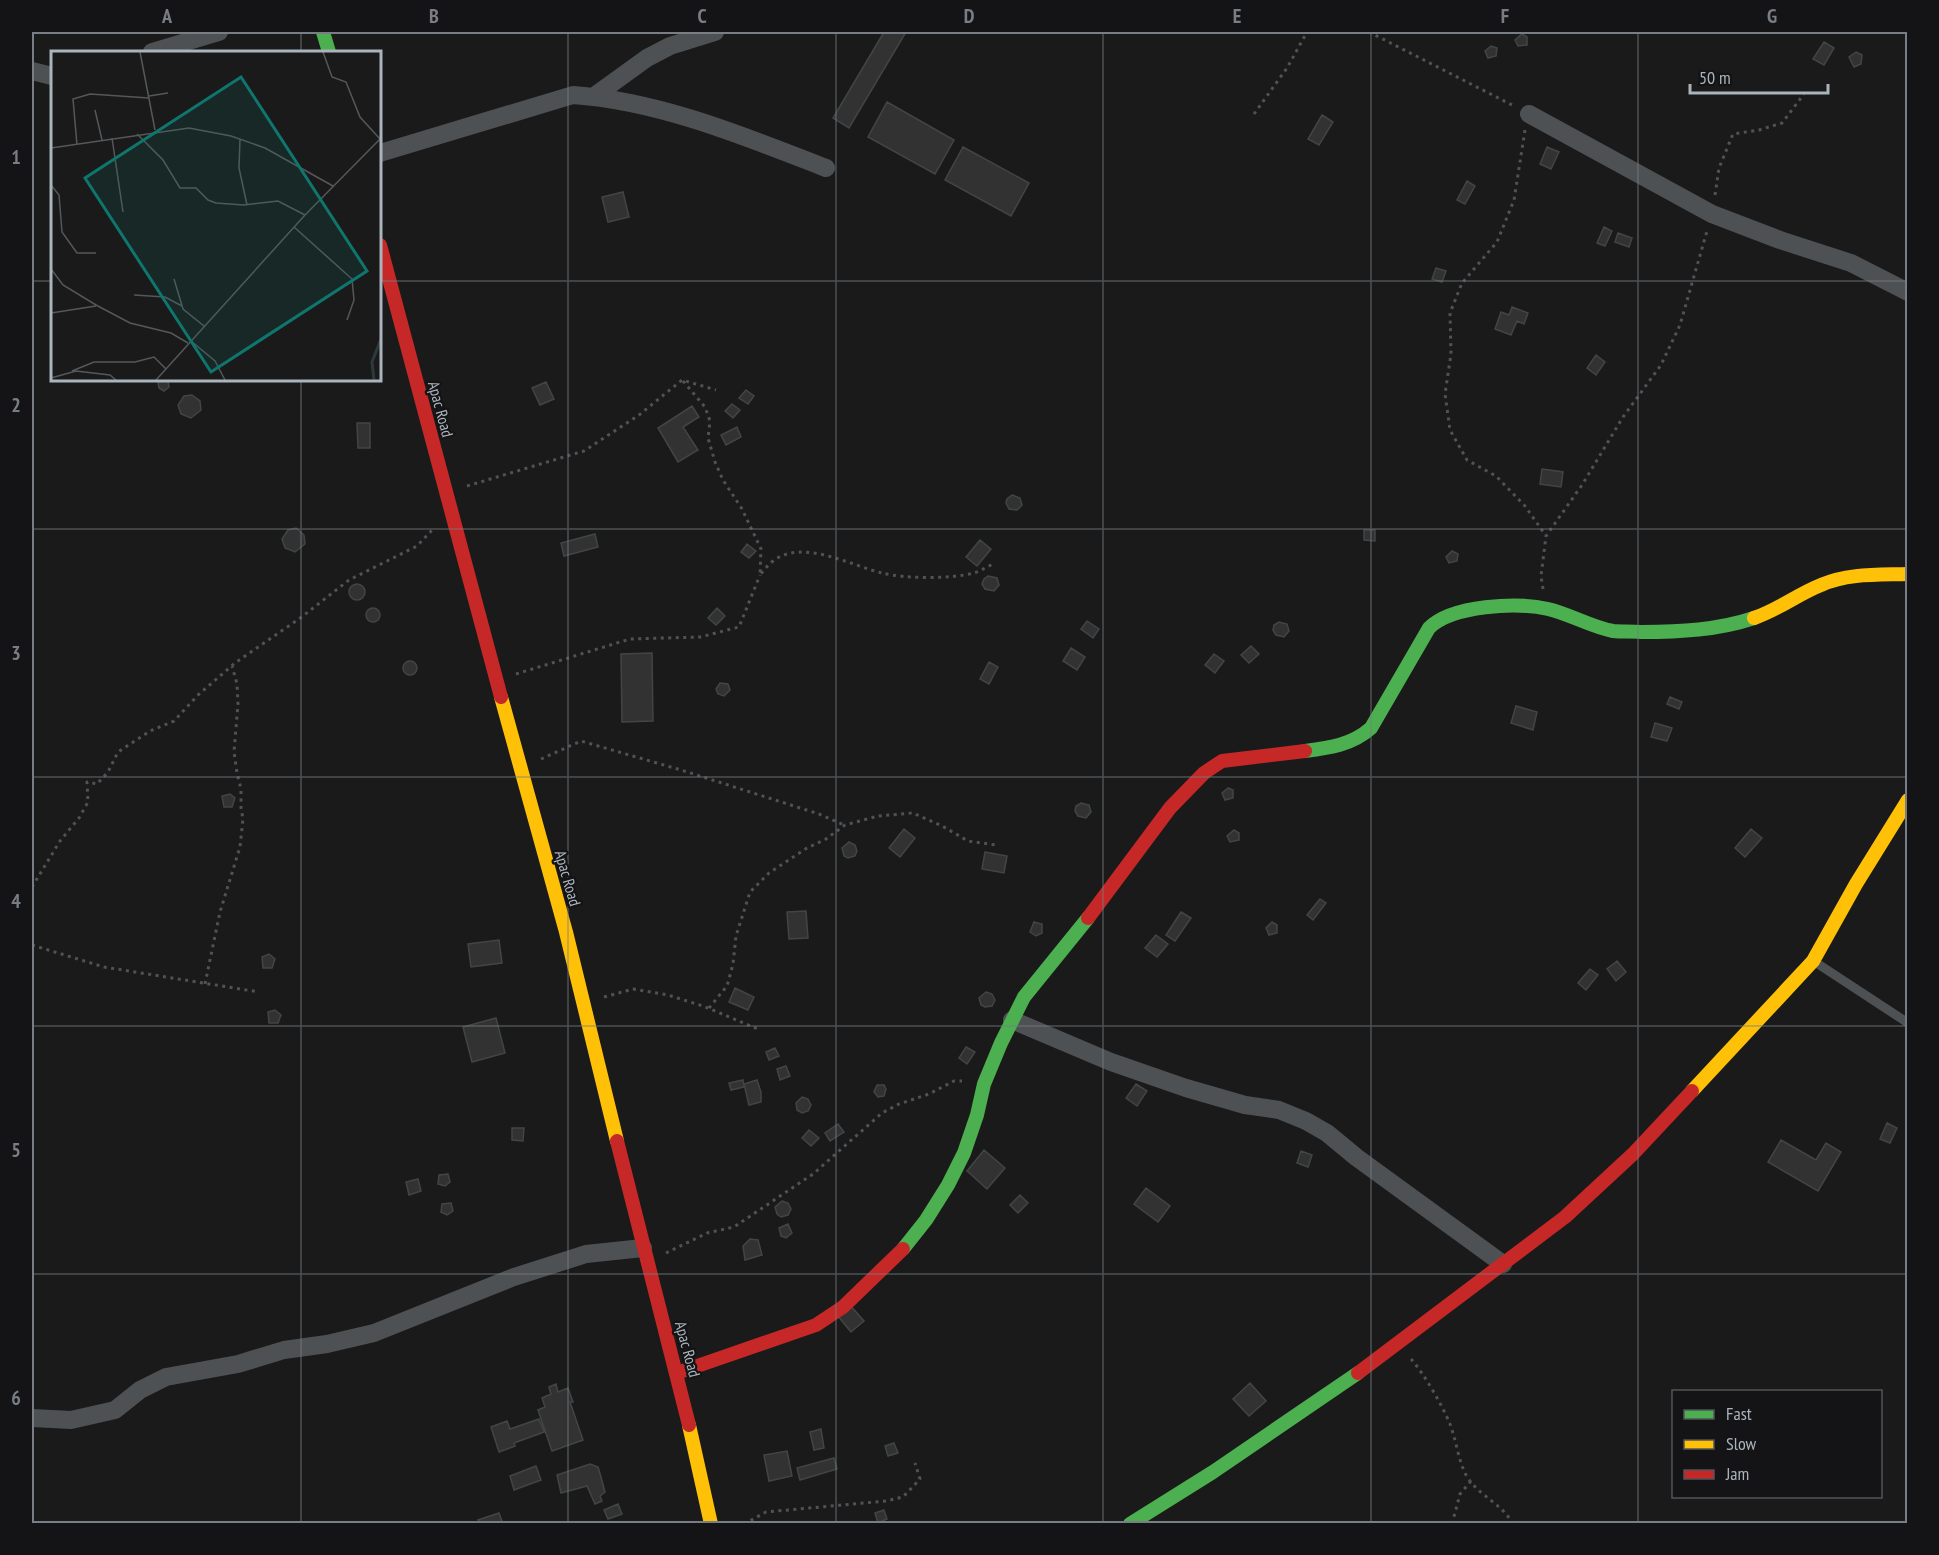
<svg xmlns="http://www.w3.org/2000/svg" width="1939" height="1555" viewBox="0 0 1939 1555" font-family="'PT Sans Narrow',sans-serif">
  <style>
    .building { fill: #323232; stroke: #424546; stroke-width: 1.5 }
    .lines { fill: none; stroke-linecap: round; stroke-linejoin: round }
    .path { stroke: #505255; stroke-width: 3; stroke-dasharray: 3 4.5; stroke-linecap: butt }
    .lane { stroke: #4e5153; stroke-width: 9 }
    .street { stroke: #4e5153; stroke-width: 18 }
    .fast { stroke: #4caf50; stroke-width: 14 }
    .slow { stroke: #ffc107; stroke-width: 14 }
    .jam { stroke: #c62828; stroke-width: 14 }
    .grid { fill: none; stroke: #787e83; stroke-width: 1.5; stroke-opacity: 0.55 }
    .labels { text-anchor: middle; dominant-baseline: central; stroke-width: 4.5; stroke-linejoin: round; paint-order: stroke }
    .street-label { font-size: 16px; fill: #aab4bc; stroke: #141416 }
    .inset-river { fill: none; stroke: #2c3a3d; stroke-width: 3 }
    .inset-road { fill: none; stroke: #54585b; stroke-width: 1.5 }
    .view { fill: #0f766e; fill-opacity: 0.15; stroke: #0f766e; stroke-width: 3 }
    .inset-edge { fill: none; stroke: #aab4bc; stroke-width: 3 }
    .neatline { fill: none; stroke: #787e83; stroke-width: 2 }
    .grid-label { font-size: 20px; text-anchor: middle; font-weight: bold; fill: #787e83 }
  </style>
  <rect width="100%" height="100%" fill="#1a1a1a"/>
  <path class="building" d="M 884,32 L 906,32 L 849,128 L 833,118 Z
    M 1522,34 L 1527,37 L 1527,45 L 1518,46 L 1515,40 Z
    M 1824,42 L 1834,48 L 1824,65 L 1813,59 Z
    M 1491,46 L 1497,48 L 1496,56 L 1488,58 L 1485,51 Z
    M 1856,52 L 1862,55 L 1861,64 L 1854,67 L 1849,57 Z
    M 887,102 L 954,140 L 935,174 L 868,137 Z
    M 1322,115 L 1333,122 L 1319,145 L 1308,139 Z
    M 963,147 L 1029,183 L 1011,216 L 945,180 Z
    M 1547,147 L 1559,152 L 1551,169 L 1540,164 Z
    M 1467,181 L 1475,186 L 1465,204 L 1457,200 Z
    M 623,192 L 629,217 L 608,222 L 602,197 Z
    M 1604,227 L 1612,231 L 1605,246 L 1597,243 Z
    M 1618,233 L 1632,238 L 1629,247 L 1615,242 Z
    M 1436,268 L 1446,271 L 1442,282 L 1432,279 Z
    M 1512,307 L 1528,313 L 1524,324 L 1517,321 L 1511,335 L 1495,329 L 1501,312 L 1509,315 Z
    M 1596,355 L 1605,362 L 1596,375 L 1587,368 Z
    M 162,380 L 168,380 L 169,387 L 164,391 L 159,388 L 158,382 Z
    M 546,382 L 554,399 L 540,405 L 532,388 Z
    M 746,390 L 754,396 L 748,404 L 739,398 Z
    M 192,395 L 200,401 L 201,410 L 191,418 L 181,414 L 178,405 L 184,396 Z
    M 732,404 L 740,410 L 733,418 L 725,411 Z
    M 692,406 L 699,417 L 683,427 L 698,450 L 678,462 L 658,428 Z
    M 357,423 L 370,423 L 370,448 L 358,448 Z
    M 737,427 L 741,437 L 726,445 L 721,435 Z
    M 1542,469 L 1563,472 L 1561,487 L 1540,484 Z
    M 1012,495 L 1020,498 L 1022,505 L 1017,510 L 1009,509 L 1006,503 L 1007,499 Z
    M 296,528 L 304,535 L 305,544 L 295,552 L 285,548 L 282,539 L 288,530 Z
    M 1364,530 L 1375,530 L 1375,541 L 1364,540 Z
    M 595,534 L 598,547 L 564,556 L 561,543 Z
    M 980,540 L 991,549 L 977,566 L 966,557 Z
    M 747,544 L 756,551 L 749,558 L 741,552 Z
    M 1452,551 L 1458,554 L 1457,561 L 1449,563 L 1446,557 Z
    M 988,576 L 997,578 L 999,585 L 994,591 L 985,589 L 982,584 L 984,579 Z
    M349 592a8 8 0 1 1 16 0a8 8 0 1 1-16 0Z
    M366 615a7 7 0 1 1 14 0a7 7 0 1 1-14 0Z
    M 717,608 L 725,616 L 716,625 L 708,618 Z
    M 1087,621 L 1099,629 L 1093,638 L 1081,629 Z
    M 1279,622 L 1287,624 L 1289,631 L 1284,637 L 1276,635 L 1273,630 L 1274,625 Z
    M 1251,646 L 1259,654 L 1249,663 L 1241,655 Z
    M 1071,648 L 1085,657 L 1077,670 L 1063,661 Z
    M 652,653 L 653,721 L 622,722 L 621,654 Z
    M 1214,654 L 1224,661 L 1215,673 L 1205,665 Z
    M403 668a7 7 0 1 1 14 0a7 7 0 1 1-14 0Z
    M 989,662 L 998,667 L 989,684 L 980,679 Z
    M 720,683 L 728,684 L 730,690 L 724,696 L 718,694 L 716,689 Z
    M 1670,697 L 1682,702 L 1679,709 L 1667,704 Z
    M 1516,706 L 1537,712 L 1533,730 L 1511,723 Z
    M 1655,723 L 1672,728 L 1667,741 L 1651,737 Z
    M 1228,788 L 1233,790 L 1233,798 L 1225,800 L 1222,793 Z
    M 230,794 L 235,798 L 232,807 L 224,807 L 222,796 Z
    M 1081,803 L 1089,805 L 1091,812 L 1086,818 L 1078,816 L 1075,811 L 1076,806 Z
    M 904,829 L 915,838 L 900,857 L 889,848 Z
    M 1751,829 L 1762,838 L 1745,857 L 1735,848 Z
    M 1234,830 L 1239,833 L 1239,840 L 1230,842 L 1227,836 Z
    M 849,842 L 855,845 L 857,851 L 855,856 L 848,858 L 844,856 L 842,848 Z
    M 985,852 L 1007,856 L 1004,873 L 982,869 Z
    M 1320,899 L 1326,903 L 1313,920 L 1307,915 Z
    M 806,911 L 808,938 L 789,939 L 787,912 Z
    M 1181,912 L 1191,918 L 1175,941 L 1166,935 Z
    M 1034,922 L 1042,924 L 1042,933 L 1036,936 L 1030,932 Z
    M 1272,922 L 1277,925 L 1277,933 L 1269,935 L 1266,928 Z
    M 1156,935 L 1168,944 L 1157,957 L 1145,948 Z
    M 499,940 L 502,963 L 471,967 L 468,944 Z
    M 269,954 L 275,959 L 272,968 L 263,968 L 262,957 Z
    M 1617,961 L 1626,972 L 1616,981 L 1607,969 Z
    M 1590,969 L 1598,975 L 1586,990 L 1578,983 Z
    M 735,988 L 754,997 L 748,1010 L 729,1002 Z
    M 986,992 L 992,994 L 995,1000 L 992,1006 L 985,1007 L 981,1005 L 979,998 Z
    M 275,1010 L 281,1015 L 278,1023 L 269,1023 L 268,1012 Z
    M 496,1018 L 505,1053 L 472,1062 L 463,1027 Z
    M 966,1047 L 975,1052 L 967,1064 L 959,1058 Z
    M 775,1048 L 779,1056 L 769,1060 L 766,1052 Z
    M 786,1066 L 790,1076 L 780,1080 L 777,1069 Z
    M 743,1080 L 744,1087 L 731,1090 L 729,1083 Z
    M 757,1080 L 761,1092 L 761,1102 L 749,1105 L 744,1084 Z
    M 1136,1084 L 1147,1091 L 1137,1106 L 1126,1098 Z
    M 877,1085 L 884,1085 L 886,1089 L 884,1096 L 878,1097 L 874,1092 Z
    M 802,1097 L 808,1099 L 811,1105 L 808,1111 L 802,1113 L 797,1110 L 796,1103 Z
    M 1887,1123 L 1897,1128 L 1890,1143 L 1880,1139 Z
    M 838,1124 L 844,1132 L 830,1141 L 825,1133 Z
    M 512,1128 L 524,1128 L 523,1141 L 512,1140 Z
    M 809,1130 L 819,1138 L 811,1146 L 802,1138 Z
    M 1781,1140 L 1816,1160 L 1826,1143 L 1841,1152 L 1818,1191 L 1768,1162 Z
    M 984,1150 L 1005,1168 L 987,1189 L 967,1171 Z
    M 1301,1151 L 1312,1155 L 1308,1167 L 1297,1163 Z
    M 448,1174 L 450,1182 L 445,1186 L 438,1184 L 439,1175 Z
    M 418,1179 L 421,1191 L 409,1195 L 406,1182 Z
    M 1146,1188 L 1170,1206 L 1158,1222 L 1134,1204 Z
    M 1020,1195 L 1028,1203 L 1018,1213 L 1010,1205 Z
    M 782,1201 L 788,1203 L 791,1209 L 788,1215 L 781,1217 L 777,1214 L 775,1207 Z
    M 451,1203 L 453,1211 L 447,1215 L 441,1212 L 442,1204 Z
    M 788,1224 L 792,1233 L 786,1238 L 781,1236 L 779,1228 Z
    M 750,1239 L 758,1240 L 762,1255 L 745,1260 L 743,1246 Z
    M 849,1304 L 864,1321 L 851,1332 L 837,1315 Z
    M 1250,1383 L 1266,1401 L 1249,1416 L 1233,1399 Z
    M 556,1384 L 558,1392 L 568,1388 L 573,1402 L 570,1402 L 583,1440 L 552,1451 L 538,1410 L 545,1407 L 542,1398 L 551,1394 L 549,1387 Z
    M 539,1419 L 544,1432 L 514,1443 L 515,1446 L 499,1452 L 491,1427 L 507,1421 L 510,1429 Z
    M 821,1429 L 824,1448 L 814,1450 L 810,1432 Z
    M 894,1443 L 898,1453 L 888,1456 L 885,1446 Z
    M 787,1451 L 792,1476 L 769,1481 L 764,1455 Z
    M 834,1458 L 837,1469 L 800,1480 L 797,1468 Z
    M 590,1464 L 598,1467 L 599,1470 L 605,1492 L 600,1496 L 602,1501 L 595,1504 L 587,1486 L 561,1493 L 557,1475 Z
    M 536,1466 L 541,1480 L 514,1490 L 510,1476 Z
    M 618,1504 L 622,1514 L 608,1519 L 604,1510 Z
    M 884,1510 L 887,1519 L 878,1523 L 875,1513 Z
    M 499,1513 L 502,1521 L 495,1524 L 480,1524 L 478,1520 Z"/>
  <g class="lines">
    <path class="path" d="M 1369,32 L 1514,106
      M 1254,114 L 1287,68 L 1307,32
      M 1525,130 L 1514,200 L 1497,242 L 1462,283 L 1450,313 L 1451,354 L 1445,394 L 1450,430 L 1467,460 L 1496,476 L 1525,506 L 1546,536
      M 1715,195 L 1719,168 L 1733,134 L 1759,130 L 1782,123 L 1804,94
      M 683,381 L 705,407 L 710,421 L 708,438 L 715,462 L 723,480 L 742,509 L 761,549 L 760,575 C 764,570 768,565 773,561 C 802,538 852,566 882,573 C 906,579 951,579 974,573 C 981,571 988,566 995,563
      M 467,486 L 584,451 L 639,415 L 682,380 L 716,390
      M 1543,589 L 1541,576 L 1546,536 L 1582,485 L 1623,417 L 1661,365 L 1680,325 L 1707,231
      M 516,674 L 630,639 L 700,637 L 739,627 L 760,575
      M 541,759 L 581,741 L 681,770 L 819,814 L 844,825
      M 32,887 L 60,841 L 79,818 L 88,802 L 87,782 L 97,784 L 108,772 L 118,752 L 150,731 L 174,721 L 198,695 L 235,663 L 299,619 L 349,580 L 417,546 L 434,528
      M 32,945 L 104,967 L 259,992
      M 205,984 L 220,912 L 240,847 L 243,819 L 241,808 L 241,789 L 237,773 L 234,752 L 238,704 L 237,684 L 232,666
      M 604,997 L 633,989 L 668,995 L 703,1006 L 758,1029
      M 709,1008 L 727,986 L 733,964 L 736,936 L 750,892 L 769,873 L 807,848 L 826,839 L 845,825 L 878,816 L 913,813 L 942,826 L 968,841 L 996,845
      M 666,1253 L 707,1233 L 734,1227 L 813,1174 L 882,1113 L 899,1104 L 929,1094 L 954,1081 L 962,1081
      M 1411,1359 C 1425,1375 1442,1405 1450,1424 C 1456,1440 1458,1458 1465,1473 C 1476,1495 1502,1503 1513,1524
      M 744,1524 L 766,1512 L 886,1501 L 903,1497 L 920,1479 L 915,1463
      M 1452,1524 L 1460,1494 L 1471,1481"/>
    <path class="lane" d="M 1815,962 L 1908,1023"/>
    <path class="street" d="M 152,52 L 219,32
      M 32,71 L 52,76
      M 593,97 L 647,58 L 670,46 L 715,32
      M 1529,114 L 1712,214 L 1780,240 L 1851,263 L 1908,292
      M 380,153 L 573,95 C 660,101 746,137 826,168
      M 1012,1020 L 1111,1062 L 1186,1088 L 1245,1105 L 1279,1110 L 1306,1121 L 1327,1133 L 1356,1157 L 1503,1264
      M 32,1418 L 71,1420 L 115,1410 L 140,1390 L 166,1377 L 238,1364 L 284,1350 L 327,1344 L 374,1333 L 514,1277 L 586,1254 L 643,1248"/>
    <path class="fast" d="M 323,32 L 329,52
      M 1305,751 C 1329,748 1352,745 1371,728 L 1429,628 C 1452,605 1517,602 1548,609 C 1570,614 1591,627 1613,631 C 1622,632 1632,631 1641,632 C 1680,632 1718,630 1754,618
      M 903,1249 L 926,1220 L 948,1185 L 964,1153 L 977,1115 L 984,1084 L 1001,1043 L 1024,997 L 1088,918
      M 1130,1524 L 1213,1472 L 1358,1373"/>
    <path class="slow" d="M 1754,618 C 1778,610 1798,594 1821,585 C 1848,573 1879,575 1908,574
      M 501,697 L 566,932 L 617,1141
      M 1692,1091 L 1813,961 L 1856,884 L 1908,800
      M 689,1425 L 711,1524"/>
    <path class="jam" d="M 380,245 L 501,697
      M 1088,918 L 1170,808 L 1204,773 L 1222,761 L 1305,751
      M 617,1141 L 689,1425
      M 677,1373 L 816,1325 L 843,1307 L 903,1249
      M 1358,1373 L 1565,1217 L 1633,1154 L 1692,1091"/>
  </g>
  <path class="grid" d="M 301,32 L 301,52M 568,32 L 568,1524M 836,32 L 836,1524M 1103,32 L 1103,1524M 1371,32 L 1371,1524M 1638,32 L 1638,1524M 32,281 L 52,281M 380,281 L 1908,281M 301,380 L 301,1524M 32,529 L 1908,529M 32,777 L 1908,777M 32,1026 L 1908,1026M 32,1274 L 1908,1274"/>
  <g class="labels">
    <g class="street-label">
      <text transform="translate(441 409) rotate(75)">Apac Road</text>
      <text transform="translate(568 878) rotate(74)">Apac Road</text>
      <text transform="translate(688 1349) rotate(75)">Apac Road</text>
    </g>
  </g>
  <g transform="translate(51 51)">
    <rect width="330" height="330" fill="#1a1a1a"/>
    <path class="inset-river" d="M 323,329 L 321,311 L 330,288"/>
    <path class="inset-road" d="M 89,1 L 104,79M 272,1 L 281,26 L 295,31 L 309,66 L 329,88M 98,45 L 117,42M 44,59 L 51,89M 86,83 L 112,109 L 129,137 L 145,137 L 157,149 L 165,152 L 193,154 L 227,150 L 254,164M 61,87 L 72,161M 189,88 L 188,117 L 196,154M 26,94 L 22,48 L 39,43 L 98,47M 0,97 L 138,77 L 180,85 L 214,97 L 282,135M 0,134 L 8,144 L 11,181 L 26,202 L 45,202M 243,176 L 301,228 L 303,249 L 296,269M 0,218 L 12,234 L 45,254 L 79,272 L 120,282 L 137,292M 123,228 L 132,258 L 153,275M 83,244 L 114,246 L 131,255M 0,262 L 45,255M 140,290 L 164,310 L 174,329M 21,320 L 43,311 L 84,311 L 103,306 L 115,318M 0,327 L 25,320 L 59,324 L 65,329M 105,329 L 254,164 L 330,87"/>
    <path class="view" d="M 190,26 L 316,220 L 160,321 L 34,127 Z"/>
    <rect width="330" height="330" class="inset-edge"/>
  </g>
  <rect width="1939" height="1555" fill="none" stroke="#141416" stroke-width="66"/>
  <rect x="1672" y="1390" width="210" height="108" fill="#141416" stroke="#505458" stroke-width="1.5"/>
  <rect x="1684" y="1410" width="30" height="9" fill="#4caf50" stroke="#505458" stroke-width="1.5"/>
  <text x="1726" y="1420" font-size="18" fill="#aab4bc">Fast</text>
  <rect x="1684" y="1440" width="30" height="9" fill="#ffc107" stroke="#505458" stroke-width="1.5"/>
  <text x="1726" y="1450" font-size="18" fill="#aab4bc">Slow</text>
  <rect x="1684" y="1470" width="30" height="9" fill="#c62828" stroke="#505458" stroke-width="1.5"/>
  <text x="1726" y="1480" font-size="18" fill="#aab4bc">Jam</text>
  <path d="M1690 84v9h138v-9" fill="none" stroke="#aab4bc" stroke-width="3"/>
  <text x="1699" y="84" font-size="18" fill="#aab4bc" stroke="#141416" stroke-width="4.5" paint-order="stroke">50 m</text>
  <rect x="33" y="33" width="1873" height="1489" class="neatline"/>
  <g class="grid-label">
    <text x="167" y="23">A</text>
    <text x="434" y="23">B</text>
    <text x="702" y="23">C</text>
    <text x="969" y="23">D</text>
    <text x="1237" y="23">E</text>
    <text x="1505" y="23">F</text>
    <text x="1772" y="23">G</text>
    <text x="16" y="164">1</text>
    <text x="16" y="412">2</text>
    <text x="16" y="660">3</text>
    <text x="16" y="908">4</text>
    <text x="16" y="1157">5</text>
    <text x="16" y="1405">6</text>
  </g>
</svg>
